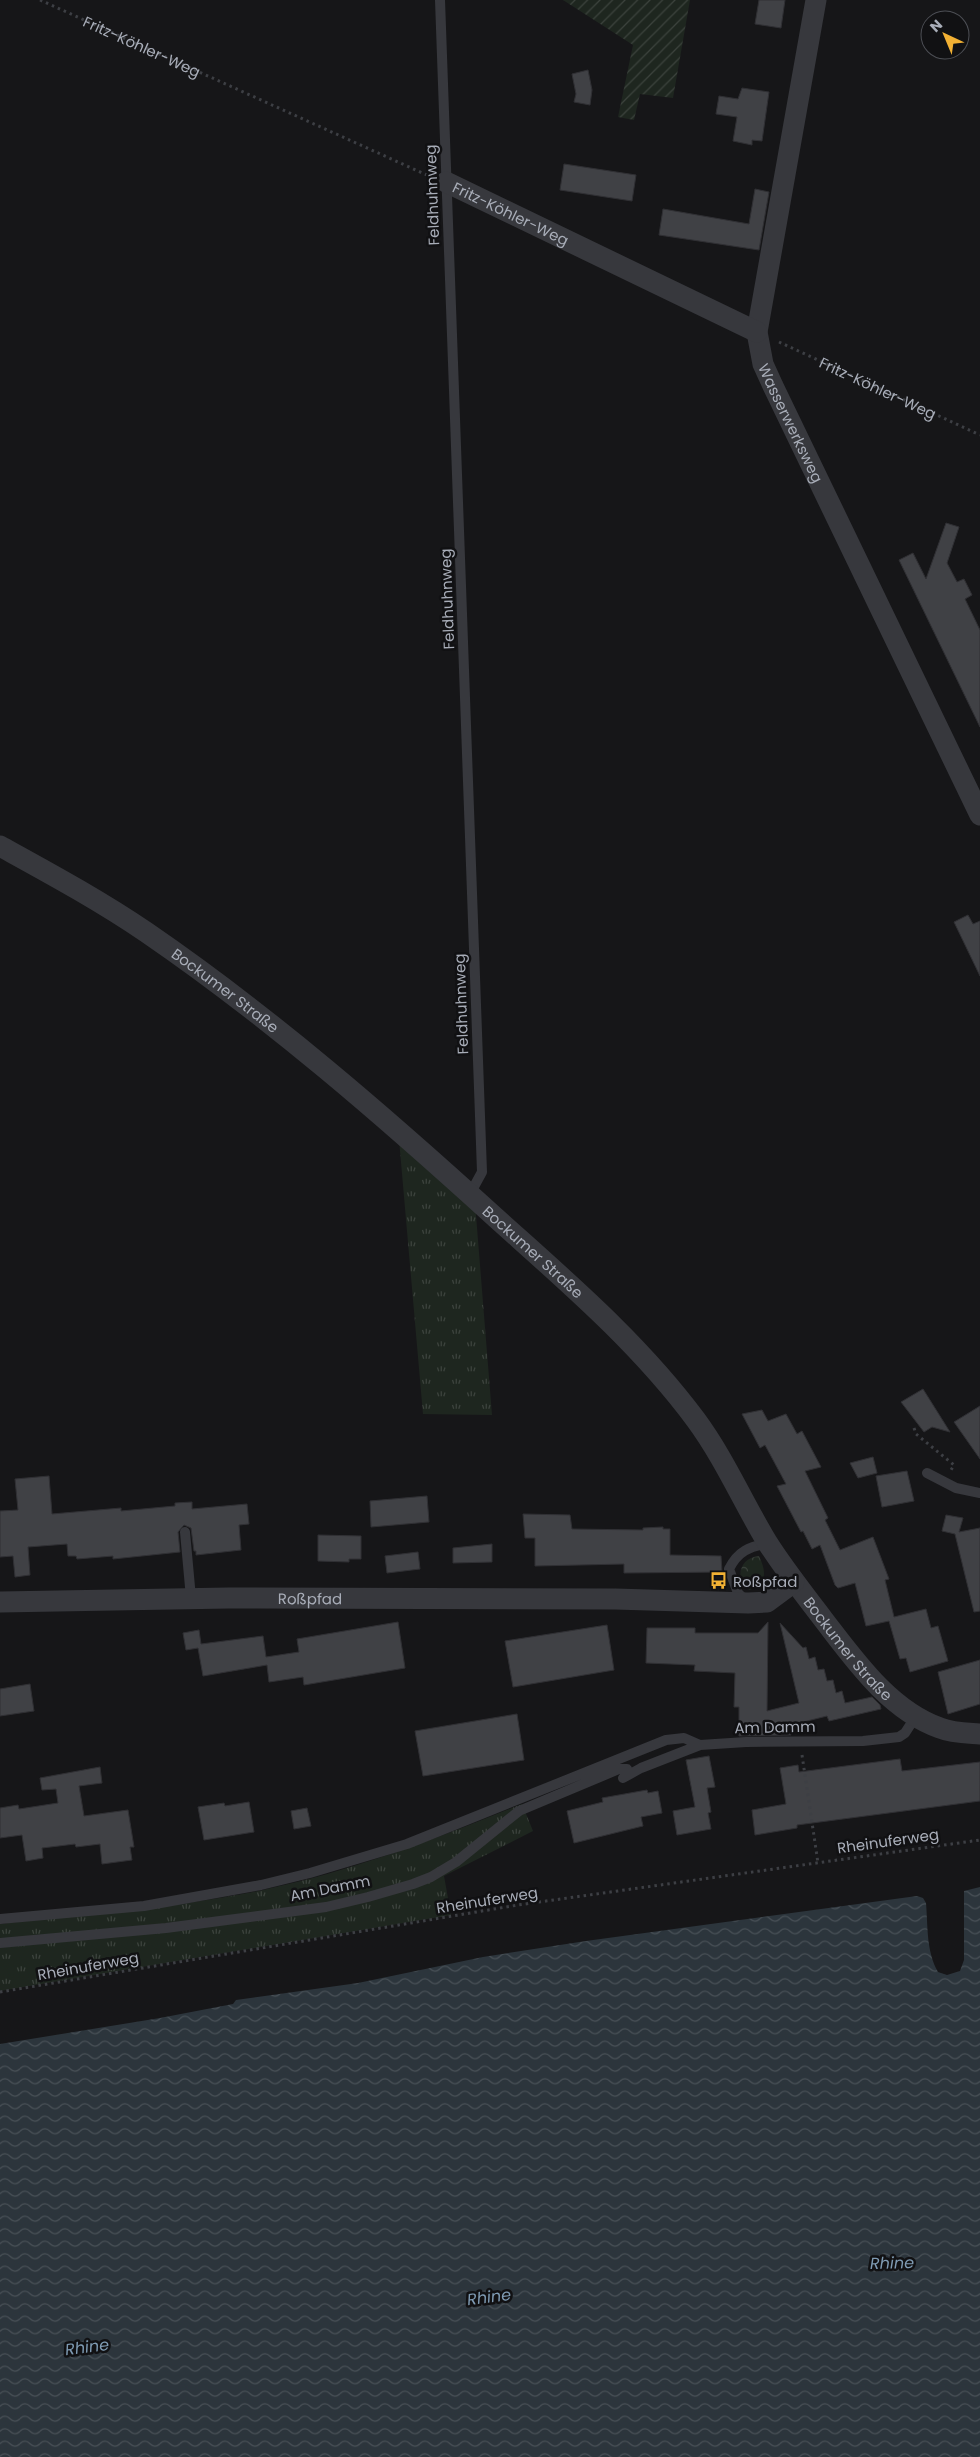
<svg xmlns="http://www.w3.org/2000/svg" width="980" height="2457" viewBox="0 0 980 2457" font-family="Poppins,sans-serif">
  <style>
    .grass { fill: url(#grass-tufts) }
    .forest { fill: url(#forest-crowns) }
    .garden { fill: url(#garden-furrows) }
    .water { fill: url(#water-waves) }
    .building { fill: #404145; stroke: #303034 }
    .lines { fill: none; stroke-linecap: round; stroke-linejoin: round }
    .path { stroke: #3d3f44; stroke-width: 3; stroke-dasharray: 2.5 4; stroke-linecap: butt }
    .lane { stroke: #37383d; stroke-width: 10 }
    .street { stroke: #37383d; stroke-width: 21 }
    .labels { text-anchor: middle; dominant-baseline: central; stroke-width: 5; stroke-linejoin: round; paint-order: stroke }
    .street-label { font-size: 15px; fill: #a8adb8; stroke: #111113 }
    .poi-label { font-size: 15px; fill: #a8adb8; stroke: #111113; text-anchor: start }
    .water-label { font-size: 16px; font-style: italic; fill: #7f9bb3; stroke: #111113 }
  </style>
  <defs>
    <pattern id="grass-tufts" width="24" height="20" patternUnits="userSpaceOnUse" patternTransform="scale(1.25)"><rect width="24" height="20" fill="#1e261f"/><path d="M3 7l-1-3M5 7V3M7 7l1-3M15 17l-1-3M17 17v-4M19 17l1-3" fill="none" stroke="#3c433d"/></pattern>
    <pattern id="forest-crowns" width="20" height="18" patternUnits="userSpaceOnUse" patternTransform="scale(1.25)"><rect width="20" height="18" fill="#1e261f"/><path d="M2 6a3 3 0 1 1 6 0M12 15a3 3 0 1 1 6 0" fill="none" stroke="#3c433d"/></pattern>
    <pattern id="garden-furrows" width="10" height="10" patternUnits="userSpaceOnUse" patternTransform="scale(1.25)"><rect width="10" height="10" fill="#1e261f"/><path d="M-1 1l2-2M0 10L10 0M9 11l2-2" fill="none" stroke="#3c433d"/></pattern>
    <pattern id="water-waves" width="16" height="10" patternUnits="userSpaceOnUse" patternTransform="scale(1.25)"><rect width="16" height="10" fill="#2c353c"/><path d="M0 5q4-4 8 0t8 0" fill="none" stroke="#485056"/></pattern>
  </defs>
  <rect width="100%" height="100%" fill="#161618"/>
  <path class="grass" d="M 399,1139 L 475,1203 L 492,1415 L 423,1414 Z
    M 522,1804 L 533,1831 L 444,1876 L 451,1915 L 0,1991 L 0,1924 C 88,1914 176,1908 263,1890 C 353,1871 438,1838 522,1804 Z"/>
  <path class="forest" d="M 759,1556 C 766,1571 768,1584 749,1590 L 741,1581 C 738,1568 745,1557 759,1556 Z"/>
  <path class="garden" d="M 563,0 L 690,0 L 673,98 L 640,94 L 634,120 L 618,117 L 633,45 Z"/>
  <path class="water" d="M 980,1887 L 980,2457 L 0,2457 L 0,2044 L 160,2018 L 233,2004 L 236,2000 L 358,1983 L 483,1957 L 586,1941 L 917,1896 L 923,1898 L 926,1903 C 928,1926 926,1951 938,1972 L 947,1975 L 960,1971 L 964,1960 L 964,1891 Z"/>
  <path class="building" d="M 759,0 L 785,0 L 781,28 L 755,24 Z
    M 588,70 L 592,90 L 590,105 L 574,102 L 576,94 L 572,74 Z
    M 742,88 L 769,92 L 762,141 L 752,140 L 752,145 L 733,141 L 737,117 L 716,114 L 719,96 L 738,99 Z
    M 564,164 L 636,175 L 632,201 L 560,190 Z
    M 755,189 L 769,192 L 759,250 L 659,235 L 663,209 L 749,224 Z
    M 946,523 L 959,527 L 947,563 L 957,582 L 964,579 L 972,595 L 965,599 L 980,630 L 980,727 L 899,560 L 913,553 L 926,579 Z
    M 968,915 L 973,924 L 980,921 L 980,976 L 954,922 Z
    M 923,1389 L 950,1432 L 932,1427 L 924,1432 L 901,1402 Z
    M 980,1406 L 980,1459 L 954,1422 Z
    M 762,1410 L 768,1421 L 786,1414 L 797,1434 L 802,1431 L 821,1467 L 805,1471 L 828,1518 L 825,1520 L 840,1550 L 873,1537 L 889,1579 L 885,1580 L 894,1617 L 926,1609 L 931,1628 L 938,1626 L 948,1661 L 910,1672 L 906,1658 L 900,1659 L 889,1621 L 866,1626 L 855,1583 L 838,1588 L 835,1585 L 820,1545 L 812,1549 L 803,1531 L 801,1532 L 777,1486 L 786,1484 L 765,1445 L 760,1448 L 742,1414 Z
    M 873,1457 L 877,1473 L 858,1478 L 850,1463 Z
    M 907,1471 L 914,1501 L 882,1507 L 876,1476 Z
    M 49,1476 L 52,1514 L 121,1508 L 121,1511 L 175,1506 L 175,1503 L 192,1502 L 192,1509 L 247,1504 L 249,1524 L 239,1525 L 241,1550 L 196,1555 L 196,1551 L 194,1551 L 191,1528 L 184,1525 L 178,1532 L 180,1552 L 113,1559 L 113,1556 L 77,1559 L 76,1556 L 68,1556 L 67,1544 L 28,1547 L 30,1575 L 15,1577 L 13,1556 L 0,1557 L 0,1511 L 18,1510 L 15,1479 Z
    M 427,1496 L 429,1522 L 371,1527 L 370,1501 Z
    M 523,1514 L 570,1515 L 572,1529 L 643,1530 L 643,1528 L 663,1527 L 663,1529 L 670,1529 L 670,1555 L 721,1556 L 722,1572 L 624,1573 L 624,1564 L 535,1566 L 535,1538 L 525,1538 Z
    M 946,1515 L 963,1518 L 959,1532 L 980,1528 L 980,1611 L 974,1612 L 955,1534 L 942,1531 Z
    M 318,1535 L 361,1536 L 361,1559 L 349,1559 L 349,1562 L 318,1561 Z
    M 492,1544 L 492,1562 L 453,1563 L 453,1548 Z
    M 418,1552 L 420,1569 L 387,1573 L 385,1556 Z
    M 398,1622 L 405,1668 L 304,1685 L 303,1677 L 269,1682 L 267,1665 L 203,1676 L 198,1648 L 186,1650 L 183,1633 L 199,1630 L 201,1644 L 263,1636 L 266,1657 L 299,1652 L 297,1639 Z
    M 768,1622 L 767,1711 L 799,1703 L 780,1623 L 803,1648 L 806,1647 L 809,1659 L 815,1657 L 818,1670 L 824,1669 L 827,1681 L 833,1680 L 836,1693 L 842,1691 L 845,1703 L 872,1697 L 880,1705 L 881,1709 L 829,1721 L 827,1716 L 791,1725 L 791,1735 L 739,1736 L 739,1707 L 734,1707 L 735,1673 L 694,1671 L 695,1665 L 646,1663 L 647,1628 L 695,1628 L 695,1633 L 758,1633 Z
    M 607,1625 L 614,1670 L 513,1687 L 505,1641 Z
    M 980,1660 L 980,1704 L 948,1714 L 938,1672 Z
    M 30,1684 L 34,1711 L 0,1716 L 0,1689 Z
    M 517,1714 L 524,1760 L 423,1776 L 415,1731 Z
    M 709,1756 L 715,1787 L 707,1788 L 711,1812 L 708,1813 L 711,1829 L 677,1835 L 673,1811 L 695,1807 L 686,1760 Z
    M 900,1759 L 902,1771 L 980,1762 L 980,1801 L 797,1825 L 797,1828 L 755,1835 L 752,1810 L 786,1804 L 780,1768 L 798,1765 L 799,1772 Z
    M 100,1767 L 102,1783 L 79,1786 L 84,1816 L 128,1810 L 134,1847 L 130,1847 L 132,1860 L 102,1864 L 100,1844 L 76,1847 L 75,1844 L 42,1848 L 43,1858 L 26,1861 L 22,1835 L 0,1838 L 0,1808 L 18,1805 L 19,1809 L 58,1803 L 56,1789 L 42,1790 L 40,1778 Z
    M 647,1790 L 648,1793 L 658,1791 L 662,1813 L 641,1817 L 643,1826 L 574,1843 L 567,1811 L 603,1802 L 602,1798 Z
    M 249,1802 L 254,1832 L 204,1840 L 198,1807 L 224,1803 L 225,1806 Z
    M 307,1808 L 311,1826 L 294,1829 L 291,1811 Z"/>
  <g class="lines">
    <g class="path">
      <path id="s1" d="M 40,0 L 429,176"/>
      <path id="s2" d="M 779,342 L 980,435"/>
      <path d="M 914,1428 L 916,1434 L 954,1465 L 951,1470"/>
      <path d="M 802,1755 L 818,1863"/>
      <path d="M 0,1992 L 518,1905 L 980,1840"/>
    </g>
    <path class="lane" d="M 440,0 L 482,1172 L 470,1194
      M 927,1473 L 956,1488 L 980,1493
      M 185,1532 L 191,1598
      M 746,1601 L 738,1593 L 729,1569 C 738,1551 749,1547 768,1543
      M 623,1778 L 641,1768 L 700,1745 L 746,1742 L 863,1741 L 899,1737 L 905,1733 L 916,1716
      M 0,1919 L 144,1906 L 261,1885 L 310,1873 L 407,1844 L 666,1740 L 684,1738 L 700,1745
      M 0,1943 L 166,1928 L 326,1907 L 368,1897 L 413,1884 L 431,1877 L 456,1862 L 519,1811 L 619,1769 L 627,1769 L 630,1774"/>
    <g class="street">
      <path id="s3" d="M 816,0 L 757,332 L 763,364 L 773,386 L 980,815"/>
      <path id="s4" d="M 446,182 L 757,332"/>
      <path id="s5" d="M 0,846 C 49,873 99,900 146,932 C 270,1017 385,1117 496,1218 C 566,1281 639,1343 696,1420 C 724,1458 743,1502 767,1542 C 784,1569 804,1594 823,1619 C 854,1659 889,1710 940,1728 C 952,1733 967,1733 980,1734"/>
      <path id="s6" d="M 0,1602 L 229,1598 L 615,1599 L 748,1603 L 767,1602 L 794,1582"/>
    </g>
  </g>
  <defs>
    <symbol id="bus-bare" viewBox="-9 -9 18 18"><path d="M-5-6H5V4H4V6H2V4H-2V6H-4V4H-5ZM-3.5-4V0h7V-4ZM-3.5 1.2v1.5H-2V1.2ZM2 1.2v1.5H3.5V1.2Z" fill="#f2b134" stroke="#111113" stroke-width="2.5" paint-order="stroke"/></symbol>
  </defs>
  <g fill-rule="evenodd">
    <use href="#bus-bare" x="706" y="1568" width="25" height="25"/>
  </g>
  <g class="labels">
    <g class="street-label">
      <text stroke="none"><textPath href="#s1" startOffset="112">Fritz-Köhler-Weg</textPath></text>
      <text transform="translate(432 195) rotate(-92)">Feldhuhnweg</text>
      <text stroke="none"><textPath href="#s4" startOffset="72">Fritz-Köhler-Weg</textPath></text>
      <text stroke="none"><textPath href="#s2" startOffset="109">Fritz-Köhler-Weg</textPath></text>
      <text stroke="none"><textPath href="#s3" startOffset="435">Wasserwerksweg</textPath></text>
      <text transform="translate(447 599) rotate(-92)">Feldhuhnweg</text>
      <text stroke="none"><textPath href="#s5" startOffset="268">Bockumer Straße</textPath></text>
      <text transform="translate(461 1004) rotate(-92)">Feldhuhnweg</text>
      <text stroke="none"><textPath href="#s5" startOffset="672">Bockumer Straße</textPath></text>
      <text stroke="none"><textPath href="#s6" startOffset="310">Roßpfad</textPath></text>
      <text stroke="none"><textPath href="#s5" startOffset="1182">Bockumer Straße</textPath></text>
      <text transform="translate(775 1727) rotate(-1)">Am Damm</text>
      <text transform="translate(888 1841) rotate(-8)">Rheinuferweg</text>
      <text transform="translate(330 1888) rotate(-11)">Am Damm</text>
      <text transform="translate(487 1900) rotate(-9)">Rheinuferweg</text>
      <text transform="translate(88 1966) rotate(-10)">Rheinuferweg</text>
    </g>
    <g class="poi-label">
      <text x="733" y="1581">Roßpfad</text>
    </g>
    <g class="water-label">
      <text transform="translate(892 2263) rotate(-1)">Rhine</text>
      <text transform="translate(489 2297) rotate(-7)">Rhine</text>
      <text transform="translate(87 2347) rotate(-7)">Rhine</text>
    </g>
  </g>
  <g transform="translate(945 35) rotate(316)"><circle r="24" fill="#111113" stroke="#4d4f55"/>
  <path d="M0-4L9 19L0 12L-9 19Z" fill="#f2b134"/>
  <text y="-8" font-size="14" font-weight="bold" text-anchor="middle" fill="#a8adb8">N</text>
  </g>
</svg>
